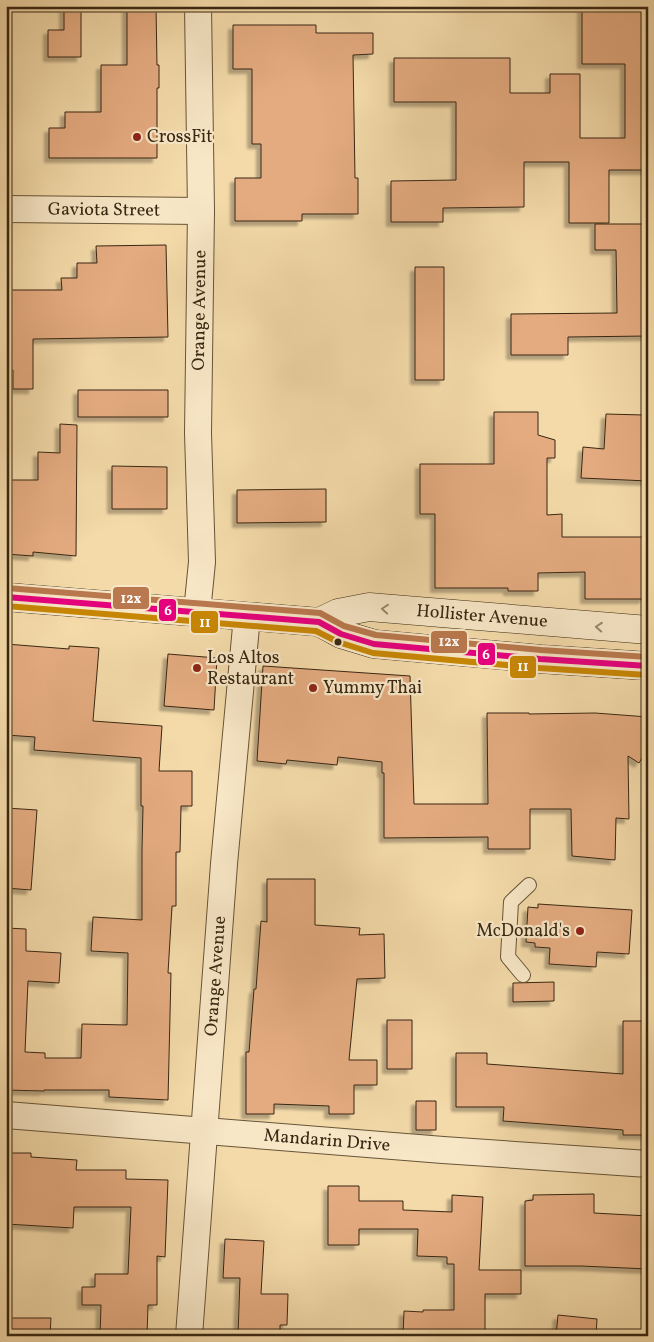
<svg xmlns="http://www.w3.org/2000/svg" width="654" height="1342" viewBox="0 0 654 1342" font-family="Vollkorn,serif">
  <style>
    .building { fill: #e4ab80; stroke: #382712; filter: url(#shadow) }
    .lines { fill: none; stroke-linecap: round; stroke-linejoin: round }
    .lane-casing { stroke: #675438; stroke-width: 16 }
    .street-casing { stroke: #675438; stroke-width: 28 }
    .secondary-casing { stroke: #382712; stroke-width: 29 }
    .lane { stroke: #f8e7c7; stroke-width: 14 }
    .street { stroke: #f8e7c7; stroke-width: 26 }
    .secondary { stroke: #f8e7c7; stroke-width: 28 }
    .bus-1-casing { stroke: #f8e7c7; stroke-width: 10 }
    .bus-2-casing { stroke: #f8e7c7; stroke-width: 10 }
    .bus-3-casing { stroke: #f8e7c7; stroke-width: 10 }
    .bus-1 { stroke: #e5007d; stroke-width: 6 }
    .bus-2 { stroke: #c78604; stroke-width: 6 }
    .bus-3 { stroke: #b9784d; stroke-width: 6 }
    .oneway { stroke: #98876c }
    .poi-dot { fill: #8f2418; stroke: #f8e7c7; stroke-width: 2 }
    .bus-dot { fill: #382712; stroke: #f8e7c7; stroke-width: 2 }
    .labels { text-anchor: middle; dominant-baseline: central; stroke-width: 4.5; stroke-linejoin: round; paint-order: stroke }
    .poi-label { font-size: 18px; fill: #382712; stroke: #f8e7c7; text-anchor: start }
    .street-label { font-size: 18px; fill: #382712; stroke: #f8e7c7 }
    .line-badge { stroke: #f8e7c7; stroke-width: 2 }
    .badge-label { font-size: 14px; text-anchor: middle; font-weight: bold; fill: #fff }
  </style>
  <defs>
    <filter id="shadow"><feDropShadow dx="-4.5" dy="4.5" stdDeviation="1" flood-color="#0004"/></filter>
  </defs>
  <rect width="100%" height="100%" fill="#f4daa9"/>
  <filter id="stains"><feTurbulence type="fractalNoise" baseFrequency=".004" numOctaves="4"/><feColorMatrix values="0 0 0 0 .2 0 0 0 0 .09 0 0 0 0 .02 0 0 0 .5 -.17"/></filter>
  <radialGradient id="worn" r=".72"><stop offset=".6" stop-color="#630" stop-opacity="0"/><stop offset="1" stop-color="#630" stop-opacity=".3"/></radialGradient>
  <path class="building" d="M 64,6 L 81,6 L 81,57 L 48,57 L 48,30 L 64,30 Z
    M 127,6 L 156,6 L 157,65 L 159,65 L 159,88 L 157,88 L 157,158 L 49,158 L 49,128 L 65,128 L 65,112 L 101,112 L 101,65 L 127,65 Z
    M 582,6 L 648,6 L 648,170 L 609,170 L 609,223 L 569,223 L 569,162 L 524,162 L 524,207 L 443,208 L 443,222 L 391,222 L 391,181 L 456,180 L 456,102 L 394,102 L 394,58 L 510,58 L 510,93 L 550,93 L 550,74 L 580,74 L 580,138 L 625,138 L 625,64 L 582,64 Z
    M 233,25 L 316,25 L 316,33 L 373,33 L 373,54 L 353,55 L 355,178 L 358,178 L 358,214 L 302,214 L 302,221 L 235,221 L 235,178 L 261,178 L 261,144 L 252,144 L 252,69 L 233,69 Z
    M 595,224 L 648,224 L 648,336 L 568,337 L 568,355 L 511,355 L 511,314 L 617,313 L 616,250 L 595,250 Z
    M 166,245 L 168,337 L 33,339 L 33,389 L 13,389 L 13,370 L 6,370 L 6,290 L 62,290 L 61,278 L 77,278 L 77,263 L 97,263 L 96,246 Z
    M 415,267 L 444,267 L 444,380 L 415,380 Z
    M 78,390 L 168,390 L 168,417 L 78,417 Z
    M 494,412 L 538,412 L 538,435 L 555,440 L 555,458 L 547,458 L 547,515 L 562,514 L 562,537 L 648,537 L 648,596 L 644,596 L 644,599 L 585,599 L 585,572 L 538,573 L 538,591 L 508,591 L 508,588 L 435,588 L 435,514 L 420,514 L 420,464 L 494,464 Z
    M 606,414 L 644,415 L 643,434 L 648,435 L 648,481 L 581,478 L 583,447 L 604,449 Z
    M 60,424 L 77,425 L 76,556 L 33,552 L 33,556 L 6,554 L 6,480 L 38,480 L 38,452 L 60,453 Z
    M 112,466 L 167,467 L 167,509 L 112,509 Z
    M 326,489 L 326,522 L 237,523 L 237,490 Z
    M 6,644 L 69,649 L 69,646 L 99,648 L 93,721 L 162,726 L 159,771 L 192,771 L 192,806 L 181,806 L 180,852 L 176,852 L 176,906 L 172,906 L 168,973 L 171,973 L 168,1100 L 109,1097 L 109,1090 L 44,1090 L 44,1091 L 6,1090 L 6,928 L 26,929 L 26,951 L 61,953 L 59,983 L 28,981 L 25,1052 L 45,1053 L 45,1058 L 81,1058 L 82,1024 L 127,1025 L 128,953 L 91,951 L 93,917 L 142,920 L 142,850 L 143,806 L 141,806 L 141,758 L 34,750 L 35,737 L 6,735 Z
    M 168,654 L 217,658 L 214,710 L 164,706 Z
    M 263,666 L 410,676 L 414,804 L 488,804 L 487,713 L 529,713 L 529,714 L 595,713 L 648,717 L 648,748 L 639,763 L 628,756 L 629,819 L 616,818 L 615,860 L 572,856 L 571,809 L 530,809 L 530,849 L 488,849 L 488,837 L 384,838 L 384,773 L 382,773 L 382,762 L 338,757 L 337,765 L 287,760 L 286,764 L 257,761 Z
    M 6,808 L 37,810 L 31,890 L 6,888 Z
    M 267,879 L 315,879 L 315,925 L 360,928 L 359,935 L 384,934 L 385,978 L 357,979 L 349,1060 L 377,1060 L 377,1085 L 354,1085 L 354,1114 L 329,1114 L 329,1106 L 274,1104 L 274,1114 L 246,1114 L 246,1052 L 249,1052 L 254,989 L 256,989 L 261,921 L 267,922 Z
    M 538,904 L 632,910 L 629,954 L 597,952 L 596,967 L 549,964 L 550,948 L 535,947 L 535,943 L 526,942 L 528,907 L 538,908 Z
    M 554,982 L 554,1001 L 513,1002 L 513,983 Z
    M 387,1020 L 412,1020 L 412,1069 L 387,1069 Z
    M 623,1021 L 648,1021 L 648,1135 L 623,1135 L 623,1130 L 503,1121 L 504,1107 L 456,1107 L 456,1053 L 487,1053 L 487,1064 L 623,1074 Z
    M 416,1101 L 436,1101 L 436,1130 L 416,1130 Z
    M 6,1153 L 31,1153 L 31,1157 L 77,1160 L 76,1170 L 126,1170 L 126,1179 L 168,1180 L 165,1257 L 157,1256 L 157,1305 L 148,1305 L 147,1336 L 100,1336 L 101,1305 L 82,1305 L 82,1287 L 95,1287 L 95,1274 L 128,1274 L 131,1207 L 74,1207 L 73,1228 L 6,1224 Z
    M 328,1186 L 359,1186 L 359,1201 L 403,1201 L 403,1210 L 452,1212 L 452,1195 L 483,1197 L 479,1270 L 521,1270 L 521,1294 L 485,1294 L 485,1336 L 403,1336 L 404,1311 L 423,1312 L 423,1310 L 454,1310 L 454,1264 L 447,1264 L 447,1257 L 417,1256 L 418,1229 L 359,1229 L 359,1245 L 328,1245 Z
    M 594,1194 L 594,1213 L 648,1216 L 648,1269 L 581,1266 L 525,1266 L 525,1201 L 533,1200 L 533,1195 Z
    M 225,1239 L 264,1241 L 261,1294 L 288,1294 L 287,1325 L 280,1325 L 280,1336 L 238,1336 L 240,1278 L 223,1278 Z
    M 558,1315 L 597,1319 L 596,1336 L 556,1336 Z
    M 6,1318 L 51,1318 L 50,1336 L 6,1336 Z"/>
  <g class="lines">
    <defs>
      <path id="lane" d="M 523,975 L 508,957 L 511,902 L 529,885"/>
      <g id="street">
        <path id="s1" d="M 6,209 L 201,211"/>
        <path id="s2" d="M 197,612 L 202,562 L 198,433 L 201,211 L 198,6"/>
        <path id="s3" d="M 6,1115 L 443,1150 L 648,1164"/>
        <path id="s4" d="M 189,1336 L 224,864 L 247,616"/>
      </g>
      <g id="secondary">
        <path d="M 6,597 L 319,622 L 341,634 L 374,644 L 540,659 L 648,666"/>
        <path id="s5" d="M 319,622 L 338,613 L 369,607 L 648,630"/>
      </g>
    </defs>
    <use href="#lane" class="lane-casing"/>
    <use href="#street" class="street-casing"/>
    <use href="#secondary" class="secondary-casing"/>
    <use href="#lane" class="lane"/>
    <use href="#street" class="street"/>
    <use href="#secondary" class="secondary"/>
    <defs>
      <path id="bus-1" d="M 6,597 L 319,622 L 341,634 L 374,644 L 540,659 L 648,666"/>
      <path id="bus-2" d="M 6,606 L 316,631 L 338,642 L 373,653 L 539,668 L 647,675"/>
      <path id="bus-3" d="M 7,588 L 320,613 L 344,626 L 376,635 L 541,650 L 648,657"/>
    </defs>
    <use href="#bus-1" class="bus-1-casing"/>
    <use href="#bus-2" class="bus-2-casing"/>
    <use href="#bus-3" class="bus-3-casing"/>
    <use href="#bus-1" class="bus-1"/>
    <use href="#bus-2" class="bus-2"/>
    <use href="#bus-3" class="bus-3"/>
  </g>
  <defs><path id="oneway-chevron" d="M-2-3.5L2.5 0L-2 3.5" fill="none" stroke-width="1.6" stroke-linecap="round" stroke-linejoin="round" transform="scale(1.25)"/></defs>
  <g class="oneway">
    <use href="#oneway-chevron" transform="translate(385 609) rotate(-175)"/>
    <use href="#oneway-chevron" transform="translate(599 627) rotate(-176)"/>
  </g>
  <g class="poi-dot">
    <circle cx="137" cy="137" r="5"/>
    <circle cx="197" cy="668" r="5"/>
    <circle cx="313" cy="688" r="5"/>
    <circle cx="580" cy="931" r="5"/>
  </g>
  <circle class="bus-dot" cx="338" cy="642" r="4.5"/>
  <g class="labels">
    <g class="poi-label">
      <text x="147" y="137">CrossFit</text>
      <text x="207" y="658">Los Altos<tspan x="207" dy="21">Restaurant</tspan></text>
      <text x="323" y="688">Yummy Thai</text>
      <text x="570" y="931" text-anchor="end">McDonald's</text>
    </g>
    <g class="street-label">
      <text stroke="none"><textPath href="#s1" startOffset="98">Gaviota Street</textPath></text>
      <text stroke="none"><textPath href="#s2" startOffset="302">Orange Avenue</textPath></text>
      <text stroke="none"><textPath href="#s5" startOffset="166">Hollister Avenue</textPath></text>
      <text stroke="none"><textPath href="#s4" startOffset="361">Orange Avenue</textPath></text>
      <text stroke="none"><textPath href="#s3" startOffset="322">Mandarin Drive</textPath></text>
    </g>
  </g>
  <g class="line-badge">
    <rect x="112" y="586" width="38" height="24" rx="5" fill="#b9784d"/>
    <rect x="158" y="598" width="19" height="24" rx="5" fill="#e5007d"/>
    <rect x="190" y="610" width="29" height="24" rx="5" fill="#c78604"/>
    <rect x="430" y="630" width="38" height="24" rx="5" fill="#b9784d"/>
    <rect x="477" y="642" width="19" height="24" rx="5" fill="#e5007d"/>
    <rect x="509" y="655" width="28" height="24" rx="5" fill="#c78604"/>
  </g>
  <g class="badge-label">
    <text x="131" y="603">12x</text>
    <text x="168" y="615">6</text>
    <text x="205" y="627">11</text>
    <text x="449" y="646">12x</text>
    <text x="486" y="659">6</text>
    <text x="523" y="671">11</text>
  </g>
  <rect width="654" height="1342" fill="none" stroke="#f4daa9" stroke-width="25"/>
  <rect x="8" y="8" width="639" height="1327" fill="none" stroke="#382712" stroke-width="2.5"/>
  <rect x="12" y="12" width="629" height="1317" fill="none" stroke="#382712"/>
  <rect width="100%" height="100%" filter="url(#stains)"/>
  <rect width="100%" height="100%" fill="url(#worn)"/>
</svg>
